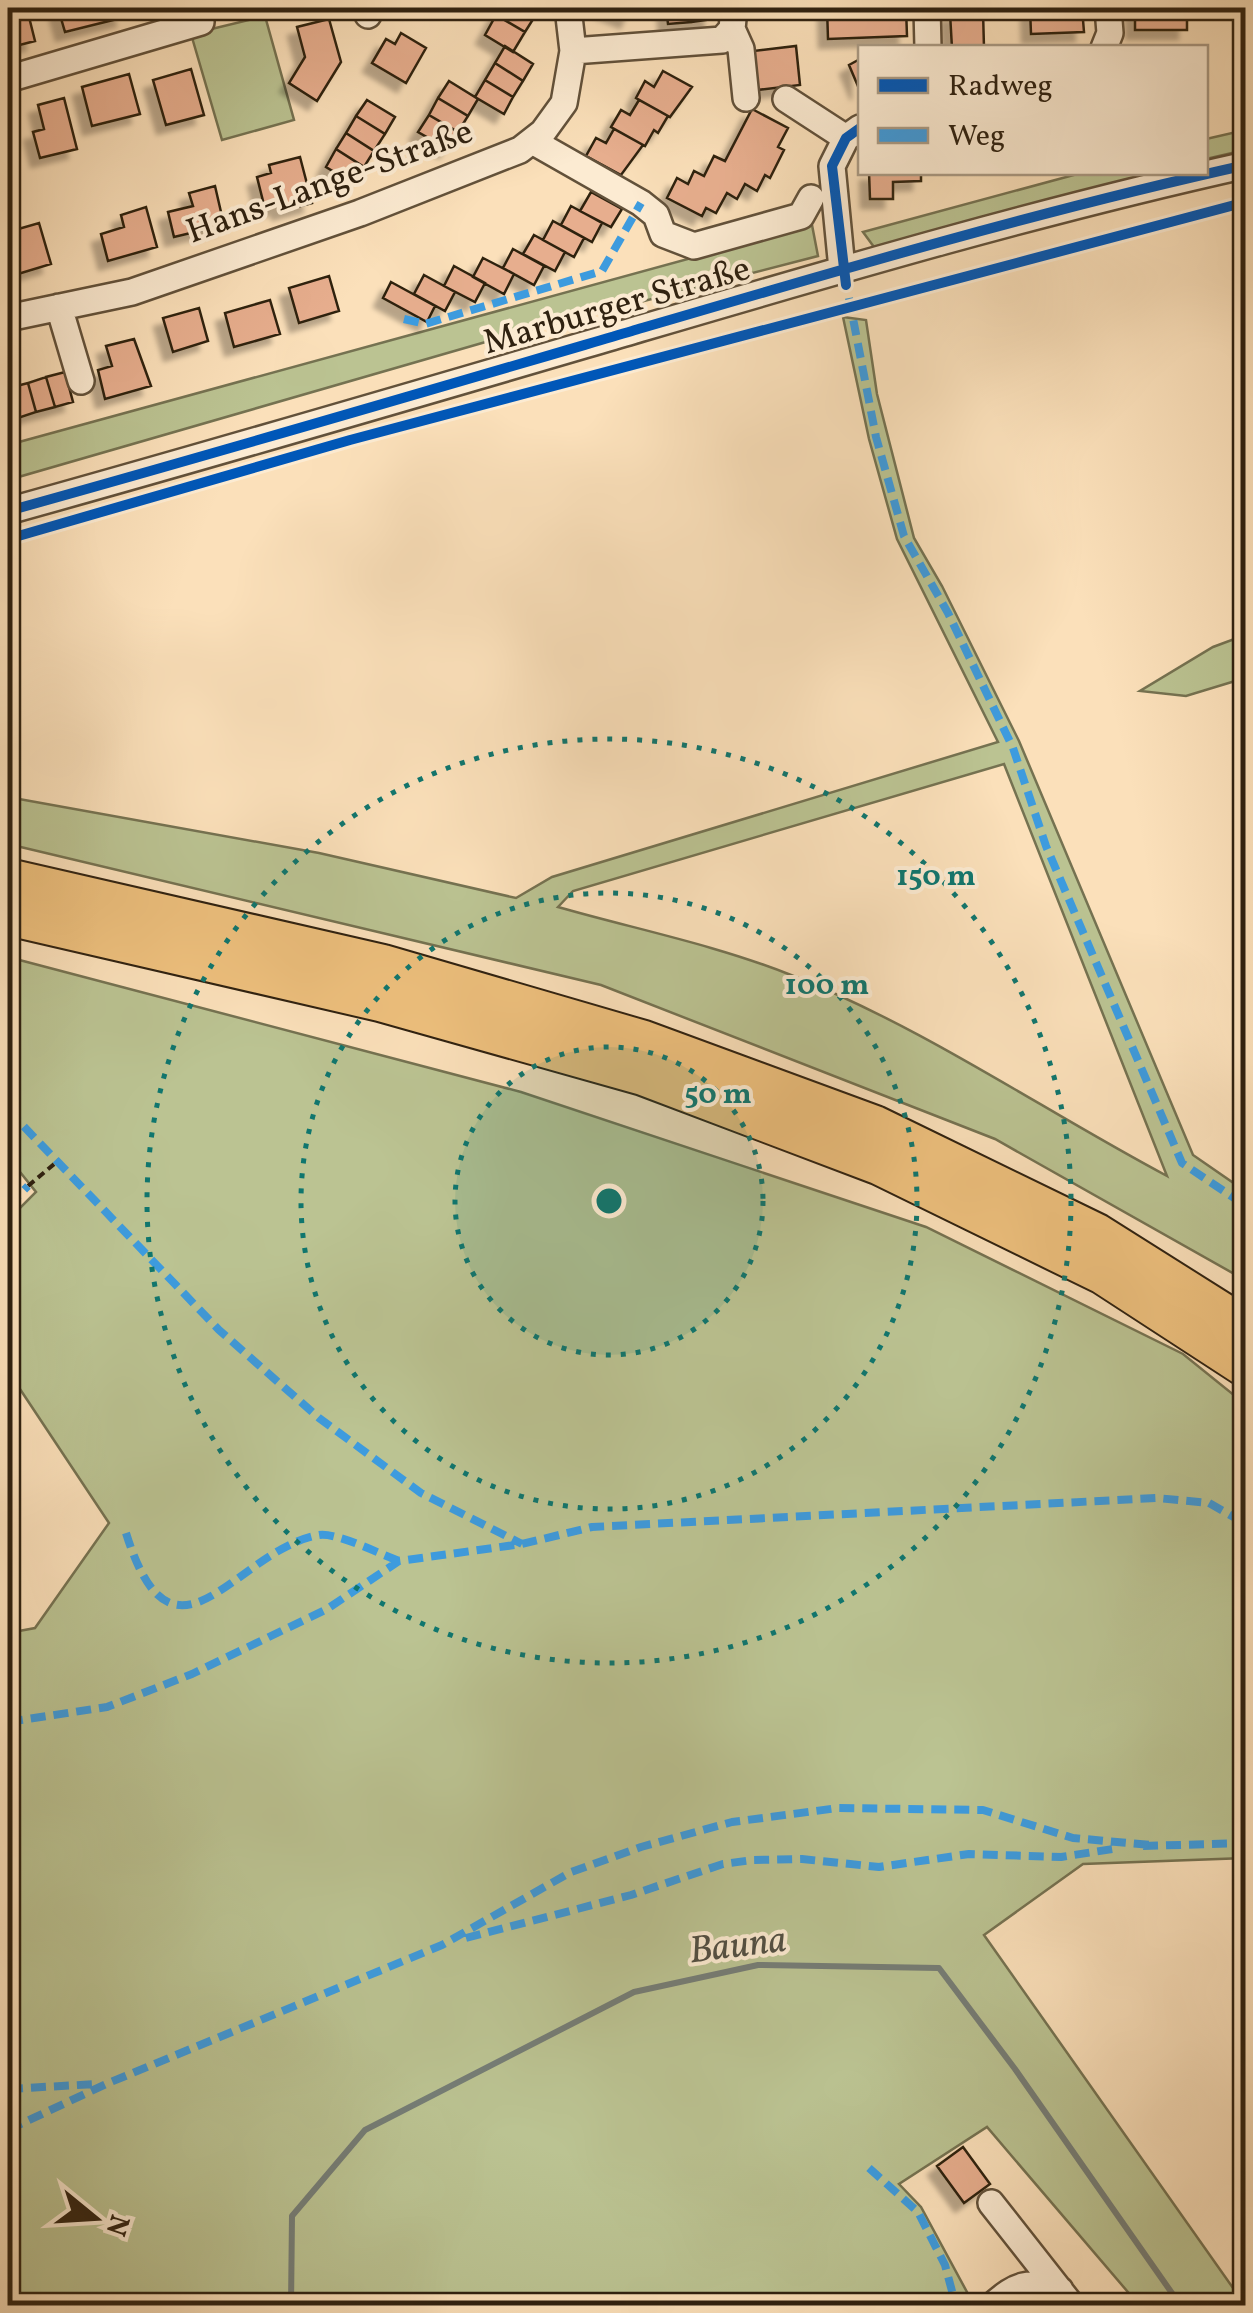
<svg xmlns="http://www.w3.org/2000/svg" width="1253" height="2313" viewBox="0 0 1253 2313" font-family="Vollkorn,serif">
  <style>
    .green { fill: #bbc392; stroke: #757251; stroke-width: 2.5; fill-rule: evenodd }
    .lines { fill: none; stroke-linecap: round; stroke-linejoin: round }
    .stream { stroke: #757d76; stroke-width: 6 }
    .building { fill: #e7ae8e; stroke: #2f2110; stroke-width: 2.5; filter: url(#shadow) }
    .minor-casing { stroke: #62513a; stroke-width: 30 }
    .highway-casing { stroke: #2f2110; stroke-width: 42 }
    .path { stroke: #2f2110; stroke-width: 4; stroke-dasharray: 8 5; stroke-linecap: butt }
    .minor { stroke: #fcebd2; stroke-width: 25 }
    .highway { stroke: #eec07d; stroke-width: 38 }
    .quiet { stroke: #3d9bde; stroke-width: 8; stroke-dasharray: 15 8; stroke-linecap: butt }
    .cycleway-casing { stroke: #fcebd2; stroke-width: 16 }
    .cycleway { stroke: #0057b8; stroke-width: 10 }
    .ring { fill: none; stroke: #0f766e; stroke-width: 5; stroke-dasharray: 5 10 }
    .labels { text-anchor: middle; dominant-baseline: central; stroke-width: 8; stroke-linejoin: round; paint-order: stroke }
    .street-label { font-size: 35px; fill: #2f2110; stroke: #fcebd2 }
    .water-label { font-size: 38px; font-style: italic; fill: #524f43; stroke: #fcebd2 }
    .centre { fill: #0f766e; stroke: #fcebd2; stroke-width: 5 }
    .ring-label { font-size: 30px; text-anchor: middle; font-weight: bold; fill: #0f766e; stroke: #fcebd2; stroke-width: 8; stroke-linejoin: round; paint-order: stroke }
  </style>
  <defs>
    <filter id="shadow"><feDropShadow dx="-9" dy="9" stdDeviation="2.5" flood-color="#0004"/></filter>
  </defs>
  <rect width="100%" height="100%" fill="#fbe0ba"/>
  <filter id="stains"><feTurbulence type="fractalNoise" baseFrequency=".002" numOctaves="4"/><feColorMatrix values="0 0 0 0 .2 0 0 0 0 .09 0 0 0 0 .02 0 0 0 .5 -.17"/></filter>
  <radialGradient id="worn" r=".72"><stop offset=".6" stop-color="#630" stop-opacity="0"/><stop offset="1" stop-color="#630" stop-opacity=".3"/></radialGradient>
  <path class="green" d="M 265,16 L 294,120 L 222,140 L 191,34 Z
    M 1245,130 L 1245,150 L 1206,159 L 1206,139 Z
    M 1081,173 L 1156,173 L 874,247 L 863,232 Z
    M 812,225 L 818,256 L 489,341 L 8,480 L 8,445 Z
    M 843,317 L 866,320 L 877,394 L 914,538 L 942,586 L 1019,741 L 1193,1155 L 1245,1191 L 1245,1280 L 995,1139 L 601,985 L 8,844 L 8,797 L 319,853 L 516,898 L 552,877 L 998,742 L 897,539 L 869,439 ZM 1004,764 L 1167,1176 C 1041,1109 925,1028 791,975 C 716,945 635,929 558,907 L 573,891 Z
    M 1245,635 L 1245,678 L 1186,696 L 1140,691 L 1213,647 Z
    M 8,957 L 521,1092 L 926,1227 L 1183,1354 L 1245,1404 L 1245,1858 L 1083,1864 L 984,1935 L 1245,2305 L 1139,2305 L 987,2127 L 899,2184 L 921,2207 L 974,2305 L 8,2305 L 8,1633 L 35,1628 L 109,1523 L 8,1371 L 8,1220 L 36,1192 L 8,1157 Z"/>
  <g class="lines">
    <path class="stream" d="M 291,2306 L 292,2216 L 365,2130 L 634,1992 L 758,1965 L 939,1968 L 1015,2069 L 1181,2306"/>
  </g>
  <path class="building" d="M 8,8 L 11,13 L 27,9 L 35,41 L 8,48 Z
    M 58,8 L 122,8 L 125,17 L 65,32 Z
    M 501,8 L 528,8 L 537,13 L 525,32 L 496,15 Z
    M 602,8 L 634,8 L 629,19 Z
    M 666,8 L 689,8 L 691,22 L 668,24 Z
    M 689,8 L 711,8 L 713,19 L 691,22 Z
    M 827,8 L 906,8 L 907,36 L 828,39 Z
    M 1030,8 L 1082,8 L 1084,32 L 1031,34 Z
    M 1135,8 L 1187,8 L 1187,30 L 1135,30 Z
    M 983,11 L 984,48 L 952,48 L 950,13 Z
    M 496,15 L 525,32 L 513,52 L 485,35 Z
    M 329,19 L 341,62 L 317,101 L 289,83 L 305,57 L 297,27 Z
    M 401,33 L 426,48 L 406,83 L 372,63 L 386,39 L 395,44 Z
    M 505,46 L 533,64 L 523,81 L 495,63 Z
    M 796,46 L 800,85 L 757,90 L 753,51 Z
    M 860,59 L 860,91 L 849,65 Z
    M 495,63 L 523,81 L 513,97 L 485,80 Z
    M 191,69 L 204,115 L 166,125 L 153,80 Z
    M 663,71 L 692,87 L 670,117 L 636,98 L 645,81 L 654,87 Z
    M 129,74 L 140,114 L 92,126 L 82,87 Z
    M 485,80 L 513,97 L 504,114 L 475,97 Z
    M 449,81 L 478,99 L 468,116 L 438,98 Z
    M 64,98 L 77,149 L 40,158 L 33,132 L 44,129 L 38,105 Z
    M 438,98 L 468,116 L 458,132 L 429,115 Z
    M 367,100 L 395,117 L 385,134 L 356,116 Z
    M 639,100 L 668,116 L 658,133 L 654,130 L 645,146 L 611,127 L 621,110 L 630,115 Z
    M 752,109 L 788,128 L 778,147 L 784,150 L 770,178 L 765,175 L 757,191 L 745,184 L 737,199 L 727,193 L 716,213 L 706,208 L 702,216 L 667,198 L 677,178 L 688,184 L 694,171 L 704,176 L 714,156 L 725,161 Z
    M 429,115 L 458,132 L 448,149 L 418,132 Z
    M 356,116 L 385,134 L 374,151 L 346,133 Z
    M 614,129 L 643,145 L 621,175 L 586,156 L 596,138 L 606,143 Z
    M 346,133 L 374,151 L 364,167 L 336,149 Z
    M 336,149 L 364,167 L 354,184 L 326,167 Z
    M 11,150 L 18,177 L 8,180 L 8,151 Z
    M 300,157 L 312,203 L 281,211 L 280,205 L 265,209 L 257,177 L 271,173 L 269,165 Z
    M 869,172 L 921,172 L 921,181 L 893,182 L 893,199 L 870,199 Z
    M 215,186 L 224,225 L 174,237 L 168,212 L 193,206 L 189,193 Z
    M 591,192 L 622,209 L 611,227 L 580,211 Z
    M 571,206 L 602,223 L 592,242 L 561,225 Z
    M 146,207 L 157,247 L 108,261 L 101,234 L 124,227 L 121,215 Z
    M 553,221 L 584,238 L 574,257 L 543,240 Z
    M 39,223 L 51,264 L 8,277 L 8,232 Z
    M 534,235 L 565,252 L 555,271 L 523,254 Z
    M 513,249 L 544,266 L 534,285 L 503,268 Z
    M 483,258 L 514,274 L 504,294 L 473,277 Z
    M 454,266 L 485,283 L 475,302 L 444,286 Z
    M 424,275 L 455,292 L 445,311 L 414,294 Z
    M 329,276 L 339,311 L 299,323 L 289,288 Z
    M 391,282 L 435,306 L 427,322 L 383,298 Z
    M 270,300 L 280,334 L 234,347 L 225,313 Z
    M 199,308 L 208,341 L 173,352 L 163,318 Z
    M 134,339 L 151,386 L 105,399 L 98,370 L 112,366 L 106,346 Z
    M 65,372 L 73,402 L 55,407 L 46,377 Z
    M 46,377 L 55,407 L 36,412 L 28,383 Z
    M 28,383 L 36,412 L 18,418 L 9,388 Z
    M 963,2147 L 990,2184 L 964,2203 L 937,2166 Z"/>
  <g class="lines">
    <defs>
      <path id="minor" d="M 366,8 L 368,15
        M 927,8 L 928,48
        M 732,29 L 741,49 L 746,98
        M 1104,48 L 1110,33 L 1108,8
        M 573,51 L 722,40 L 732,29 L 734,8
        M 8,79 L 201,22
        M 786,99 L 846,138
        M 532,141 L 641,203 L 656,215 L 663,234 L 694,246 L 801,216 L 811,198
        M 842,269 L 832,166 L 846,138 L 860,128
        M 59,307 L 81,381
        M 8,318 L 132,292 L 360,213 L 520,150 L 543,132 L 564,103 L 573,51 L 568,8
        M 8,511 C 217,453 424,392 632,331 C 836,271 1039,211 1246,165
        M 991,2203 L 1072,2306
        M 992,2306 C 1018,2283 1027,2281 1060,2290"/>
      <path id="highway" d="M 8,878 L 383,964 L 644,1040 L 875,1125 L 1097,1233 L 1246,1327
        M 8,916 L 380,1002 L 643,1076 L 878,1165 L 1103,1275 L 1246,1368"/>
    </defs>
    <use href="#minor" class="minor-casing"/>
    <use href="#highway" class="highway-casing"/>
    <path class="path" d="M 221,18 L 266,8
      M 28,1186 L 59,1160"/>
    <use href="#minor" class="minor"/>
    <use href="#highway" class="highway"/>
    <path class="quiet" d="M 849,298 L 876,437 L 904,536 L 948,613 L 1013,748 L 1046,846 L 1182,1163 L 1246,1206
      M 404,319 L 425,324 L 602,271 L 641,203
      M 8,1110 L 219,1330 L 319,1418 L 421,1493 L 522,1544
      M 8,1206 L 28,1186
      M 126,1533 C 174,1687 236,1549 319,1535 C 336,1532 380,1554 399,1561
      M 8,1722 L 107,1707 L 192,1674 L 327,1609 L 399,1561 L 522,1544 L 592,1527 L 1157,1498 L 1209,1503 L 1246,1524
      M 1143,1846 L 1246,1843
      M 466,1938 L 631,1895 L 723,1864 L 753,1860 L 802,1859 L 879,1867 L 969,1854 L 1061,1857 L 1113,1849
      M 8,2089 L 97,2084
      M 8,2130 L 106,2084 L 442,1945 L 571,1872 L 641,1847 L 732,1822 L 838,1808 L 983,1810 L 1073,1838 L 1151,1845
      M 869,2168 L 918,2212 L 945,2265 L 956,2306"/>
    <defs>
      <path id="cycleway" d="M 846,285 L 832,166 L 846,138 L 860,128
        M 8,511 C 217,453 424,392 632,331 C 836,271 1039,211 1246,165
        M 8,539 L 350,440 L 1246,202"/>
    </defs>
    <use href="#cycleway" class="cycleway-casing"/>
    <use href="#cycleway" class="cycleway"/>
  </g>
  <circle cx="609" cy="1201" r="154" fill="#0f766e" fill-opacity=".12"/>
  <g class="ring">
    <circle cx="609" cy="1201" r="154"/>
    <circle cx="609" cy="1201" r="308"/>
    <circle cx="609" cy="1201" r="462"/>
  </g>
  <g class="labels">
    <g class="street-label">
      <text transform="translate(330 183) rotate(-20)">Hans-Lange-Straße</text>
      <text transform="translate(617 307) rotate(-16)">Marburger Straße</text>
    </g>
    <g class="water-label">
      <text transform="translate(738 1947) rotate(-7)">Bauna</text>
    </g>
  </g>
  <circle cx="609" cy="1201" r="15" class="centre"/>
  <g class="ring-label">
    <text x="936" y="885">150 m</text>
    <text x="827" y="994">100 m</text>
    <text x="718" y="1103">50 m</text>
  </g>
  <rect width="1253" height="2313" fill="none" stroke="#fbe0ba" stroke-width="40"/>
  <rect x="10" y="10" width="1233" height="2293" fill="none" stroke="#2f2110" stroke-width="5"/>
  <rect x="20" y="20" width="1213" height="2273" fill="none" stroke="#2f2110" stroke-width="2.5"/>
  <rect x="858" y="45" width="350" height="130" fill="#fcebd2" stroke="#aa9a84" stroke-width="2.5"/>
  <rect x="878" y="78" width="50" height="15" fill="#0057b8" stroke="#aa9a84" stroke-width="2.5"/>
  <text x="948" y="95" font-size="30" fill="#2f2110">Radweg</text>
  <rect x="878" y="128" width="50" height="15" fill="#3d9bde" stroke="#aa9a84" stroke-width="2.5"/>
  <text x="948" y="145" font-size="30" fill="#2f2110">Weg</text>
  <g transform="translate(95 2218) rotate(108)" stroke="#fcebd2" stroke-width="8" paint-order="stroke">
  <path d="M0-8L18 38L0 25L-18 38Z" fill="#2f2110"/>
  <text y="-15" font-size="28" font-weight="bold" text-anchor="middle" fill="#2f2110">N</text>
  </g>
  <rect width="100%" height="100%" filter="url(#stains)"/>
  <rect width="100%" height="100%" fill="url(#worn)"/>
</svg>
